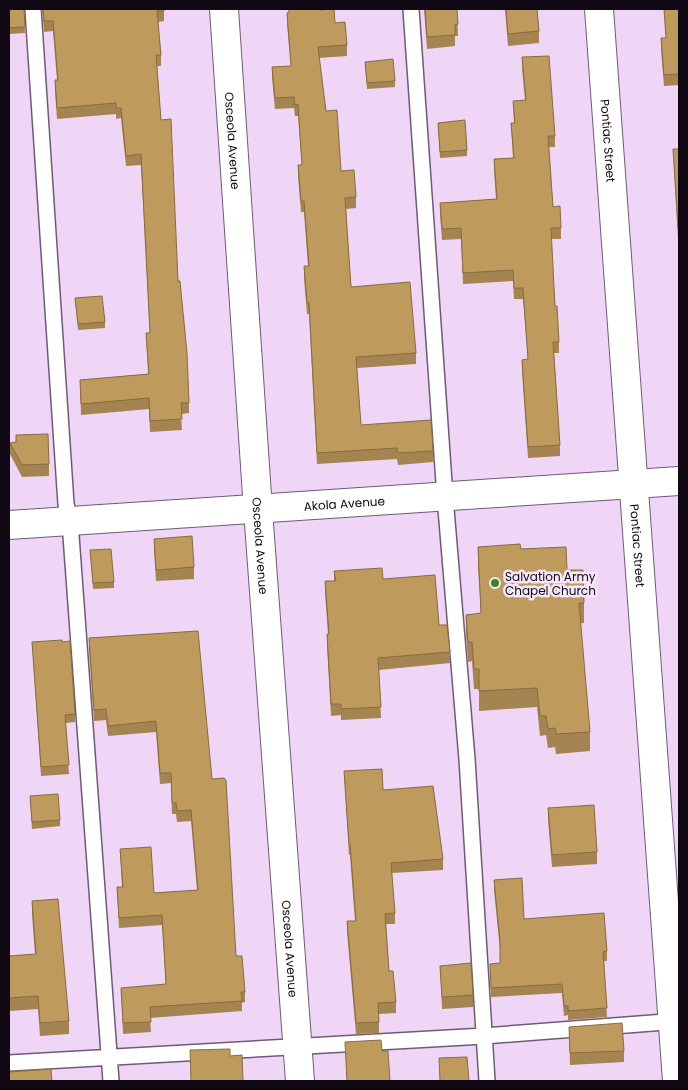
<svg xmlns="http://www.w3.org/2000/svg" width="688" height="1090" viewBox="0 0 688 1090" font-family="Poppins,sans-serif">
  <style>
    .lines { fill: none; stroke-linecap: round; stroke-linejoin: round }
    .lane-casing { stroke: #705a76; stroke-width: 18 }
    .street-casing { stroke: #705a76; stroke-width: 30 }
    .lane { stroke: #fff; stroke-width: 15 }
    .street { stroke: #fff; stroke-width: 28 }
    .wall { fill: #a48450 }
    .building { fill: #bf9a5d; stroke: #866c41 }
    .poi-dot { fill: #408428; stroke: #f6e7fb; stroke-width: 2 }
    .labels { text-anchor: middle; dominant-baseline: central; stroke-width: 5; stroke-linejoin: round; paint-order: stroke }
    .street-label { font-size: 12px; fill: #100812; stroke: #f6e7fb }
    .poi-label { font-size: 12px; fill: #100812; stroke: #f6e7fb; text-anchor: start }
  </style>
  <rect width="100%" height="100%" fill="#efd5f6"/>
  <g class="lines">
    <defs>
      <path id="lane" d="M 33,9 L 66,504 L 70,522 L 111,1081
        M 411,9 L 445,497 L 467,759 L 487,1081
        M 9,1063 L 484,1036 L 678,1021"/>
      <g id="street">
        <path id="s1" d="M 224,9 L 258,510 L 300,1081"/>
        <path id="s2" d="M 599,9 L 677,1081"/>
        <path id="s3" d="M 9,525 L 679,481"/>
      </g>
    </defs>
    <use href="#lane" class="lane-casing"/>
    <use href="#street" class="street-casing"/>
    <use href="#lane" class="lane"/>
    <use href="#street" class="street"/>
  </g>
  <path class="wall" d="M 9,9 L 24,9 L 25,33 L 9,34 Z
    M 42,9 L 164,9 L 164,21 L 158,22 L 161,55 L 161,66 L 157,66 L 161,120 L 178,281 L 189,403 L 189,413 L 181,414 L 182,430 L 150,432 L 149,409 L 81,415 L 80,380 L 148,374 L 146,333 L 150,333 L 141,165 L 126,166 L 121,118 L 116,119 L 116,114 L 57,119 L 55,91 L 55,80 L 57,80 L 53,31 L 44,32 Z
    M 289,9 L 320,9 L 320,10 L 335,23 L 347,45 L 347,56 L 319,58 L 326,111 L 341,171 L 356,197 L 356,208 L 346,209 L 351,287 L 416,353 L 416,364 L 357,368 L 361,425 L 433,451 L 433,462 L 398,465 L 397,459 L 317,464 L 309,314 L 307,314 L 304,278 L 304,266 L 308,266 L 304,212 L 301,212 L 298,176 L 298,165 L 302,165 L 298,116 L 295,116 L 294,108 L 275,109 L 272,78 L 272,67 L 291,66 L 287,24 L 287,13 L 289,13 Z
    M 424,9 L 457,9 L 458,36 L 455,36 L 455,46 L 427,49 Z
    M 505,9 L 537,9 L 539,31 L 539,43 L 508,46 Z
    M 664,9 L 679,9 L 679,85 L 664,86 L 661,50 L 661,38 L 666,38 Z
    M 522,57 L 555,136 L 555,147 L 549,147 L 553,207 L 561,228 L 561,239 L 551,239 L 555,306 L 559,342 L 559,353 L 554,353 L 560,445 L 560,456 L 528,458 L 522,371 L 522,360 L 528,359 L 523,299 L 514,299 L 513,281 L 463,284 L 461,239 L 442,240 L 440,214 L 440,203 L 496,199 L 494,170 L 494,159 L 513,158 L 511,123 L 514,123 L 513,101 L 525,100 L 522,68 Z
    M 365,62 L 395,81 L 395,87 L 367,89 Z
    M 438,123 L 467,150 L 467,156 L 440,158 Z
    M 673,149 L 679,149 L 679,239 L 678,240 Z
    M 75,298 L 105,322 L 105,328 L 78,330 Z
    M 16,435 L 49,464 L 49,476 L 22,477 L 10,454 L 10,443 L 16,442 Z
    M 154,539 L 194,567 L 194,579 L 156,581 L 154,550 Z
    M 478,547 L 521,549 L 567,570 L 584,603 L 584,623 L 580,623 L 590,732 L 590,751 L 556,754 L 555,747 L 548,748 L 546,735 L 540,736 L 537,707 L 479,711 L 479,689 L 474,689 L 472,661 L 468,662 L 466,634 L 466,615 L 481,614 L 478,566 Z
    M 90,550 L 114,582 L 114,588 L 93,589 Z
    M 334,571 L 383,579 L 439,625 L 450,652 L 450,663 L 379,670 L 381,718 L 341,720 L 341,715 L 331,716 L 327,645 L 327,634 L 328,634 L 325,593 L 325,581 L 334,581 Z
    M 89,638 L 212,779 L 236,956 L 245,992 L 245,1002 L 242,1003 L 242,1011 L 150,1018 L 151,1032 L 123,1034 L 121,988 L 166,984 L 162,925 L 119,928 L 117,887 L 122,887 L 120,849 L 154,893 L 197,890 L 191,821 L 177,822 L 176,814 L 172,814 L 171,783 L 160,784 L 156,732 L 108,736 L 106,720 L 94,721 L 89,649 Z
    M 32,642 L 75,714 L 75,722 L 65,723 L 69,774 L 41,776 Z
    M 344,771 L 383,790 L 443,859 L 443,870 L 392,873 L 395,913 L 395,924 L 386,924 L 389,971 L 396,1002 L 396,1013 L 379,1014 L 379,1033 L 356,1034 L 347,932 L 347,921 L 355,921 L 350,855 L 349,855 Z
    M 30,796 L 60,820 L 60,826 L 32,829 Z
    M 548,808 L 597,852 L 597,864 L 552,867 L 548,820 Z
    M 494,880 L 524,919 L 607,951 L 607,961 L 604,961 L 607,1017 L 568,1020 L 568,1015 L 564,1016 L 562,993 L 491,997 L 490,964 L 500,963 L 500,950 L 494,890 Z
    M 32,901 L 69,1021 L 69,1034 L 40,1036 L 38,1009 L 9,1011 L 9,956 L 35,954 L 32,914 Z
    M 440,966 L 473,995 L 473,1007 L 442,1009 Z
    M 569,1027 L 624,1051 L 624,1062 L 570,1065 Z
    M 345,1042 L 382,1051 L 390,1081 L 347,1081 Z"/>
  <path class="building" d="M 9,9 L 24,9 L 25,27 L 9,28 Z
    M 43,9 L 164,9 L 164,11 L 157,11 L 161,55 L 156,55 L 161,120 L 171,119 L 178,281 L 180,281 L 187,353 L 189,403 L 181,403 L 182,419 L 150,421 L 149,398 L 81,404 L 80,380 L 149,374 L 146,333 L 150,333 L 141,154 L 126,156 L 121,108 L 116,108 L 116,103 L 57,108 L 55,80 L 58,80 L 53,21 L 44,21 Z
    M 289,9 L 320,9 L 320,10 L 334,9 L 335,23 L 345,22 L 347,45 L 318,47 L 326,111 L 337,110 L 341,171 L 354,170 L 356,197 L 345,198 L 351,287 L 410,282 L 416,353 L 356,357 L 361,425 L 431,420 L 433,451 L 398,453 L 397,448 L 317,453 L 309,303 L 307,303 L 304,266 L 309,266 L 304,201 L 301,201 L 298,165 L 302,165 L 298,104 L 295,105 L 294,97 L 275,98 L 272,67 L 291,66 L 287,13 L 289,12 Z
    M 425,9 L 457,9 L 458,24 L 455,25 L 455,35 L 427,37 Z
    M 506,9 L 537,9 L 539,31 L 508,34 Z
    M 664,9 L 679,9 L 679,74 L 664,75 L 661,38 L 666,38 Z
    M 549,56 L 555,136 L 548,136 L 553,207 L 560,206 L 561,228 L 551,228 L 555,306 L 557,306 L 559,342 L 553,342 L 560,445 L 528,447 L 522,360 L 528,359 L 523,288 L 514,288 L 513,270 L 463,273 L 461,228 L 442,229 L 440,203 L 497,199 L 494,159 L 514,158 L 511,123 L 515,123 L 513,101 L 526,100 L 522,57 Z
    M 393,59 L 395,81 L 367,83 L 365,62 Z
    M 465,120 L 467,150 L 440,152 L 438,123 Z
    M 673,149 L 679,149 L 679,228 L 678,228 Z
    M 102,296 L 105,322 L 78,324 L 75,298 Z
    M 48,434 L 49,464 L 22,465 L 10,443 L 16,442 L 16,435 Z
    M 192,536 L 194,567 L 156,570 L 154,539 Z
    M 520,544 L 521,549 L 566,547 L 567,570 L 583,570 L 584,603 L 579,603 L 590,732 L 556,734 L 555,728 L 548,729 L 546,716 L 540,716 L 537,688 L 479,691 L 479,669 L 474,669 L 472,642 L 468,642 L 466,615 L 481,613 L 478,547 Z
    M 111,549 L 114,582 L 93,583 L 90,550 Z
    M 382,568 L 383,579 L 435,575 L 439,625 L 447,625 L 450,652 L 378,658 L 381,707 L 341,709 L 341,704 L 331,704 L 327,634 L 329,634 L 325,581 L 336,581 L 334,571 Z
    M 198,631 L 212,779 L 224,778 L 226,780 L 236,956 L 242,956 L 245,992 L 241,992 L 242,1001 L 150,1007 L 151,1022 L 123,1023 L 121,988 L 166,984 L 162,915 L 119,918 L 117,887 L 123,887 L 120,849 L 151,847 L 154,893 L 198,890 L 191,810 L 177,811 L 176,803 L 172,803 L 171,773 L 160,773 L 156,721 L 108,726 L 106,709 L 94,710 L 89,638 Z
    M 62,640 L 62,642 L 70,641 L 75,714 L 65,715 L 69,765 L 41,767 L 32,642 Z
    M 382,769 L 383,790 L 433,786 L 443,859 L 391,863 L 395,913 L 385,914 L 389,971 L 393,971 L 396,1002 L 378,1003 L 379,1022 L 356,1023 L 347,921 L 356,921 L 350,844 L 349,844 L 344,771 Z
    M 58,794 L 60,820 L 32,822 L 30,796 Z
    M 594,805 L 597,852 L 552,855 L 548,808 Z
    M 522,878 L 524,919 L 604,913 L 607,951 L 603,952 L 607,1008 L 568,1011 L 568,1006 L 564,1006 L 562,984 L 491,988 L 490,964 L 500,963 L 500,941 L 494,880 Z
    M 58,899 L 69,1021 L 40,1023 L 38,996 L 9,998 L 9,956 L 36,954 L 32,901 Z
    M 471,963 L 473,995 L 442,997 L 440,966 Z
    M 622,1023 L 624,1051 L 570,1053 L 569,1027 Z
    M 381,1040 L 382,1051 L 388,1051 L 390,1081 L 347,1081 L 345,1042 Z
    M 230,1049 L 230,1056 L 242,1055 L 243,1081 L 191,1081 L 190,1050 Z
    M 467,1057 L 469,1081 L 440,1081 L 439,1058 Z
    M 51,1069 L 52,1081 L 9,1081 L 9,1072 Z"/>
  <circle class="poi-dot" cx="495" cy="583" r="5"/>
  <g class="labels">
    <g class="street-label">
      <text stroke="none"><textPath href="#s1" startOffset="132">Osceola Avenue</textPath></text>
      <text stroke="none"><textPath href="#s2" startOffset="132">Pontiac Street</textPath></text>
      <text stroke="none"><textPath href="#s3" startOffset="336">Akola Avenue</textPath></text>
      <text stroke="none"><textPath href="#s1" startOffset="538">Osceola Avenue</textPath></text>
      <text stroke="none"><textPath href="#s2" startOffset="538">Pontiac Street</textPath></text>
      <text stroke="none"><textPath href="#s1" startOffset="942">Osceola Avenue</textPath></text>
    </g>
    <g class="poi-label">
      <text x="505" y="576">Salvation Army<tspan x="505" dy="14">Chapel Church</tspan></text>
    </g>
  </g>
  <rect width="688" height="1090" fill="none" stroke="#100812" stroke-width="20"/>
</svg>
